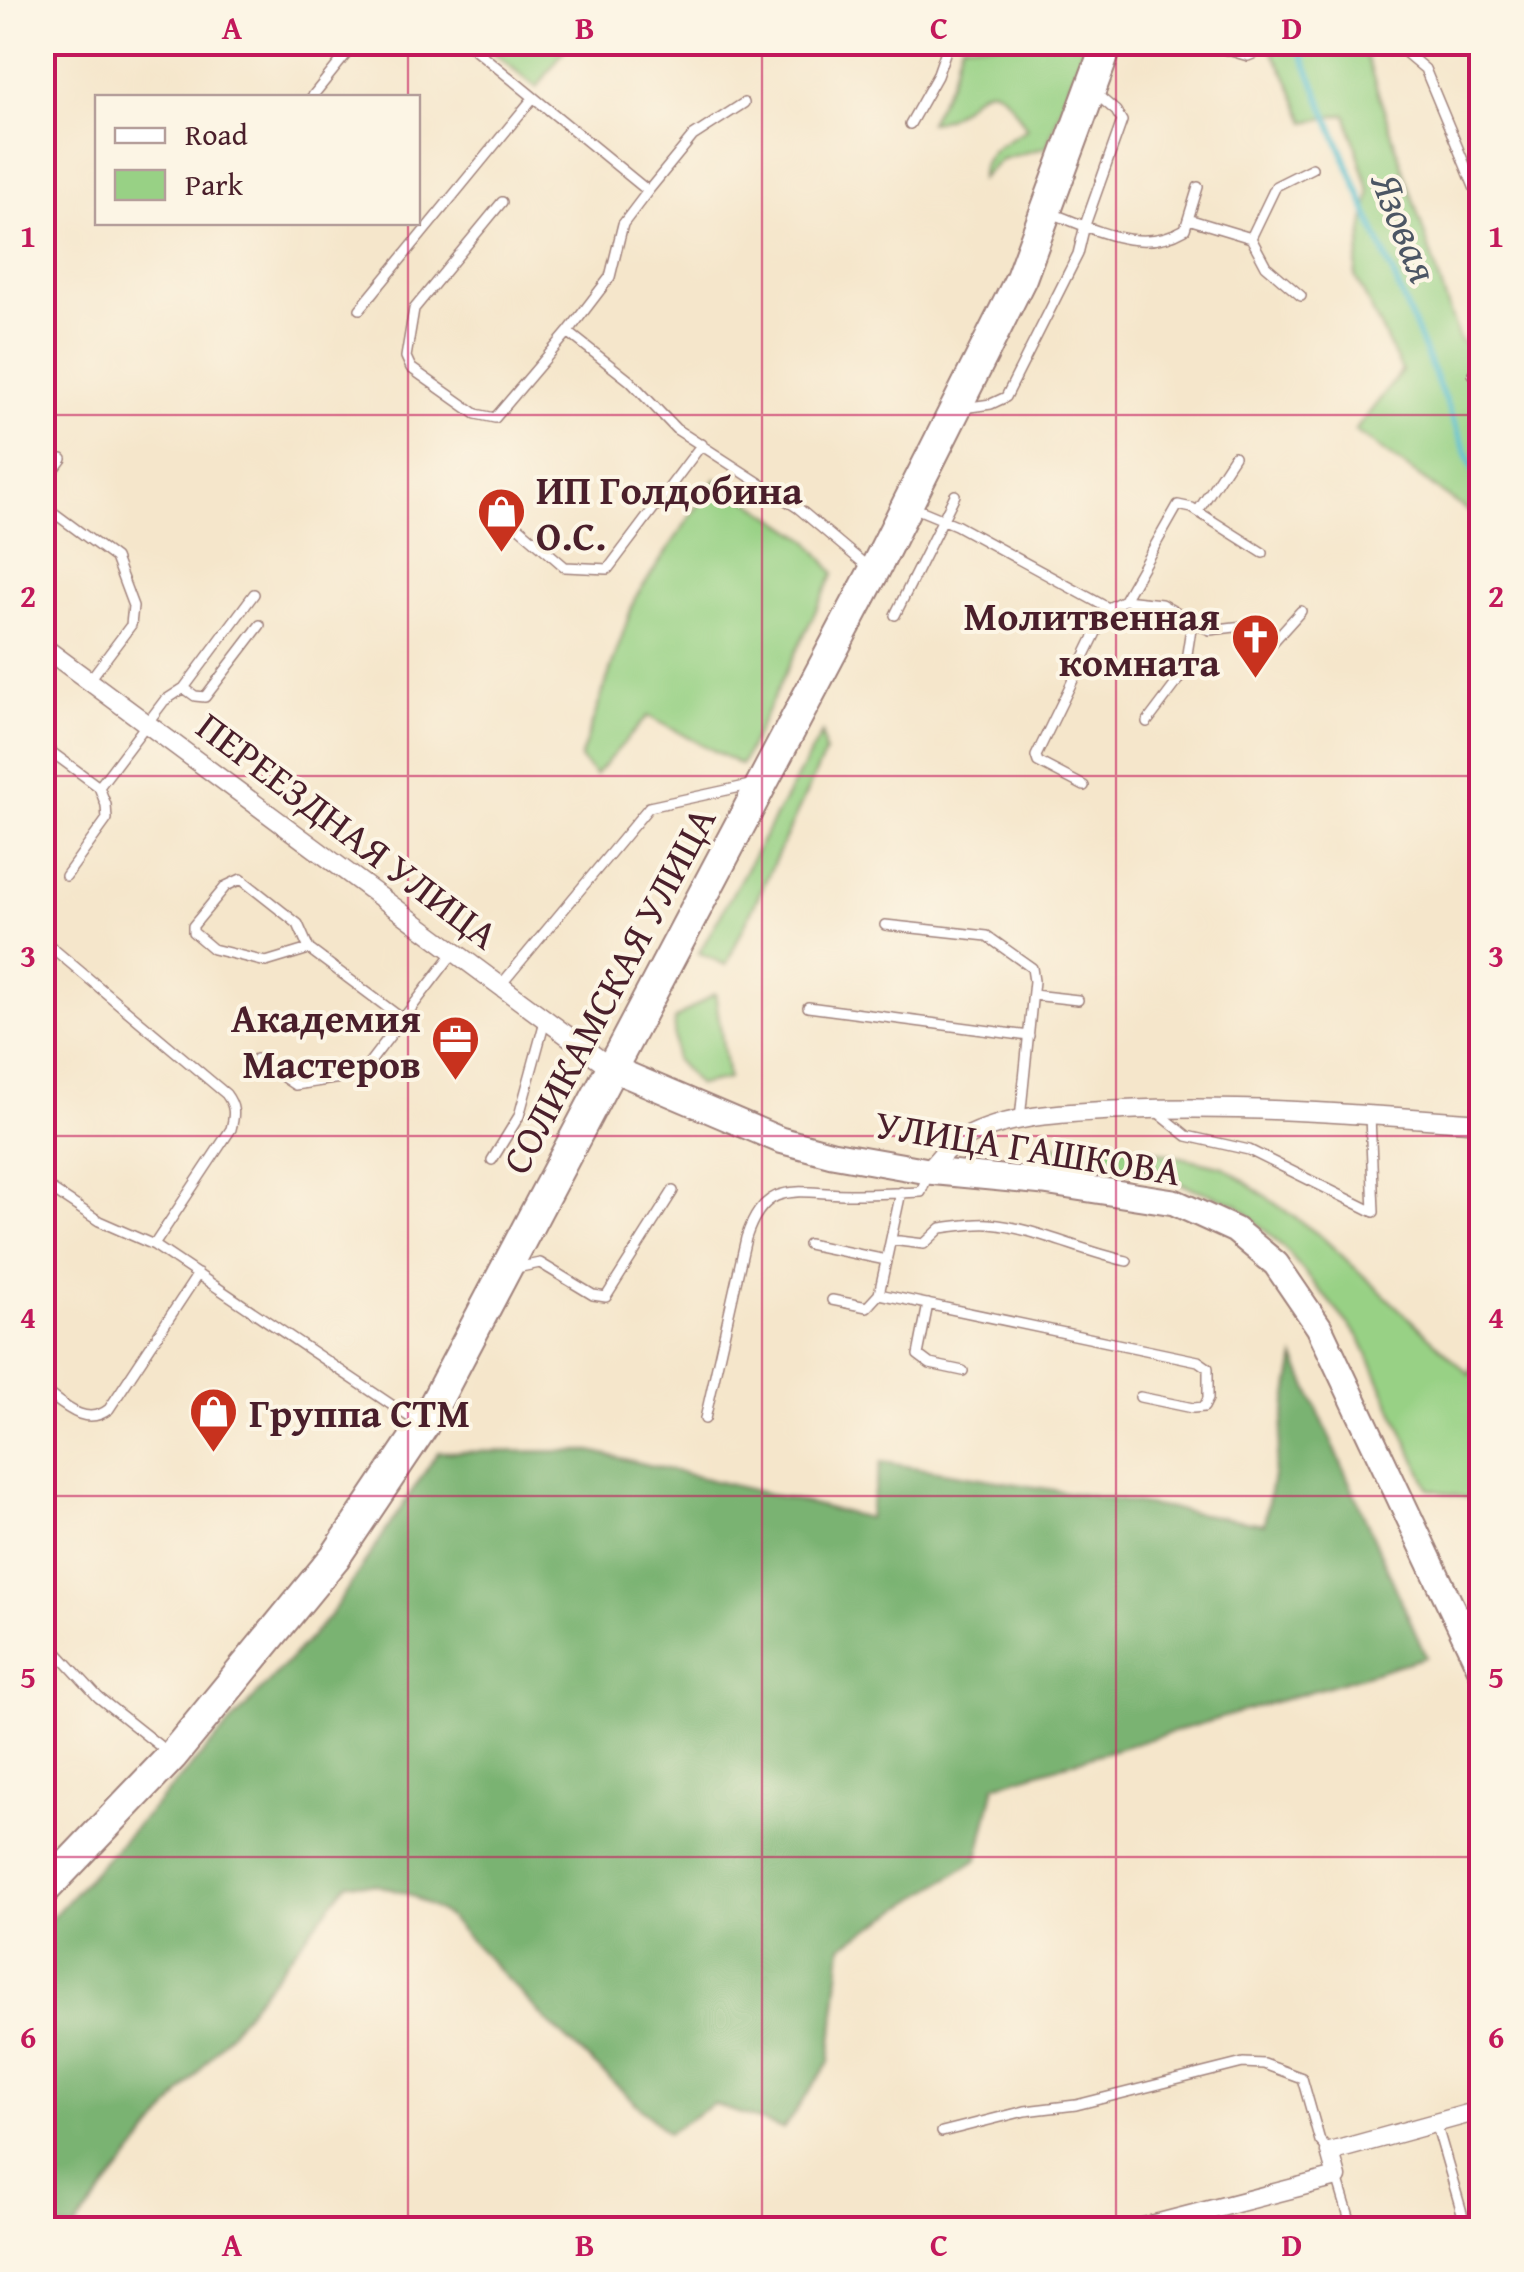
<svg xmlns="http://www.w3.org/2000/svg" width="1524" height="2272" viewBox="0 0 1524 2272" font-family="'Gentium Book Plus',serif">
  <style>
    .green { fill: #98d185; stroke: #717858; stroke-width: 2.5 }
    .forest { fill: #7ab372; stroke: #62694e; stroke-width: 2.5 }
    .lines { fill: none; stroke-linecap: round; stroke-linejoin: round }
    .stream { stroke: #51bccd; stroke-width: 6 }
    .lane-casing { stroke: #a0827b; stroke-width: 12 }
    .street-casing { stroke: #a0827b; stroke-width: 21 }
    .secondary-casing { stroke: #a0827b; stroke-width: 29 }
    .primary-casing { stroke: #a0827b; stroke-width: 34 }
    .lane { stroke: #fff; stroke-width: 9 }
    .street { stroke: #fff; stroke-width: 18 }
    .secondary { stroke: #fff; stroke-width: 25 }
    .primary { stroke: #fff; stroke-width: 30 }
    .grid { fill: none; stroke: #c2185b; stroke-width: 2.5; stroke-opacity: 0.55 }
    .labels { text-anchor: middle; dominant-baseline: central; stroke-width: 8; stroke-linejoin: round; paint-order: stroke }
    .poi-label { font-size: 40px; font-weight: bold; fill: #4a1f2b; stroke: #fcf5e5; text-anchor: start }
    .street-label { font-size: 40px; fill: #4a1f2b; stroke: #fcf5e5 }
    .water-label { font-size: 42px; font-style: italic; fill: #4c5664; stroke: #fcf5e5 }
    .neatline { fill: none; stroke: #c2185b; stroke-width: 4 }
    .grid-label { font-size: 32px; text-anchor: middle; font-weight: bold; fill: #c2185b }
  </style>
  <rect width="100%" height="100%" fill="#fcf5e5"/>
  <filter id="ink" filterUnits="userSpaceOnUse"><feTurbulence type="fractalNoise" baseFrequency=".01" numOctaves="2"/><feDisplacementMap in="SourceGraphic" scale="20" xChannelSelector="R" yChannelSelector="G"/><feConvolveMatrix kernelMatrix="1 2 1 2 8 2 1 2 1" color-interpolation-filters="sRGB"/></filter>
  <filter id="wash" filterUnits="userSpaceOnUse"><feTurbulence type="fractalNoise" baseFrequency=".0048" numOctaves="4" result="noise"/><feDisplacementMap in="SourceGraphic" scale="40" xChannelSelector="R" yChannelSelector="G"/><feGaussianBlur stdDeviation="2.25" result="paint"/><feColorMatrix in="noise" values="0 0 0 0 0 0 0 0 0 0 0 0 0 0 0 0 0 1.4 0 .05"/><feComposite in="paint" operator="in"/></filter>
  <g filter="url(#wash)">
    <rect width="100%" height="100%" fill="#f5e6cb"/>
    <path class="green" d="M 482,43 L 569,43 L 537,88 Z
      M 962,43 L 1085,43 L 1047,147 L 1002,159 L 980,179 C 983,149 1004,142 1027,129 C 980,45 978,120 929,122 L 950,82 Z
      M 1267,43 L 1362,43 L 1459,340 L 1481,354 L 1481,520 L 1355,431 L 1402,371 L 1355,276 L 1370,193 L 1346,114 L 1306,122 L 1286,75 Z
      M 716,479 L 808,540 L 834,573 L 741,765 L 648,716 L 595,775 L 580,759 L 635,598 Z
      M 822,733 L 825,753 L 726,965 L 699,953 Z
      M 715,993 L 728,1079 L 698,1085 L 675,1059 L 674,1020 Z
      M 1103,1139 L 1224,1167 L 1322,1237 L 1470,1375 L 1481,1320 L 1481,1501 L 1429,1489 L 1360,1338 L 1284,1248 L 1237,1204 L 1148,1172 L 1034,1149 Z"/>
    <path class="forest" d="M 1295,1358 L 1426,1657 L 995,1785 L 978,1859 L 842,1946 L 830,2062 L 783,2129 L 713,2104 L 668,2133 L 548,2022 L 448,1917 L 411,1895 L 377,1885 L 348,1883 L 74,2229 L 43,2229 L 43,1927 L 329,1617 L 438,1452 L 591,1451 L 868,1518 L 881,1462 L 1264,1524 Z"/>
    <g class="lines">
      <path class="stream" d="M 1297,42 L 1482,490"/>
    </g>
  </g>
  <g filter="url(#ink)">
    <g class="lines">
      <defs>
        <path id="lane" d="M 466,42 L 648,191 L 623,224 L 610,277 L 568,332
          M 1201,42 L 1248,56 L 1253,54 L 1258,42
          M 1393,42 L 1425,69 L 1482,206
          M 311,98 L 356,42
          M 910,124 L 937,76 L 949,42
          M 648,191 L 693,136 L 744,103
          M 502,202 L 414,309 L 406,357 L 411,368 L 476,414 L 495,418 L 568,332 L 630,381 L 676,429 L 798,508 L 868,567
          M 1048,212 C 1094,228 1139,256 1185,229 L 1198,187
          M 1188,219 L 1251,238 L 1266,266 L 1301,296
          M 1251,238 L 1276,186 L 1312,168
          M 360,309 L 533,98
          M 1473,374 L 1482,370
          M 963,408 L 991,404 L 1006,397 L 1078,254 L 1085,225 L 1122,121 L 1116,111 L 1095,93
          M 42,486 L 62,459
          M 42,504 L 115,558 L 133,606 L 131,625 L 89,681
          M 910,506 L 956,525 L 1108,608 L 1124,600 L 1178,505 L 1192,508 L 1263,553
          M 500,511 L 565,567 L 608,569 L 702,444
          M 1198,511 L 1234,456
          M 1124,600 L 1161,604 L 1192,622 L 1184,673 L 1147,722
          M 895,615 L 955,495
          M 1192,622 L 1210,630 L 1243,626 L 1264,640 L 1273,642 L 1301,611
          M 184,688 L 254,594
          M 42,745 L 99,787 L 164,701 L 184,688 L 195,696 L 205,697 L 260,625
          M 1084,786 L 1038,762 L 1036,756 L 1108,608
          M 66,876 L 107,819 L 106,805 L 99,787
          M 885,925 L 987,936 L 1032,968 L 1034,981 L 1020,1119
          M 42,944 L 50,946 L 226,1094 C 235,1106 235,1114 231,1129 L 154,1245
          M 309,949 L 266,962 L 213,949 L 193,932 L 193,926 L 226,886 L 241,879 L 298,924 L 309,949 L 404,1020
          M 500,986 L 649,807 L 750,785
          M 1033,995 L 1078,1000
          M 808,1007 L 1029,1036
          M 256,1059 L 295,1085 L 360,1075 L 454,952
          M 1156,1111 L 1187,1136 L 1249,1150 L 1374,1212 L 1370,1116
          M 492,1160 L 519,1116 L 545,1021
          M 42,1183 L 99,1221 L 154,1245 L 417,1422
          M 901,1192 L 879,1294 L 1198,1361 L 1208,1368 L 1208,1399 L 1204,1407 L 1193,1408 L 1140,1397
          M 891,1240 L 924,1244 L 941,1228 C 957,1226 974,1223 989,1224 C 1036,1228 1080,1251 1127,1261
          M 808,1244 L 886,1260
          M 516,1268 L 540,1263 L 593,1295 L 606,1297 L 673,1191
          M 832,1300 L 867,1307 L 879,1294
          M 928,1304 L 918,1355 L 930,1364 L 963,1371
          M 42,1389 C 63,1404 85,1428 109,1409 L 198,1274
          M 705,1419 L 746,1238 C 766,1177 798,1194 849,1194 C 873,1194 898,1193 921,1192 L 928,1174
          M 1458,1610 L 1482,1613
          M 42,1636 L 98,1697 L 166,1751
          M 1472,2113 L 1482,2146
          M 1436,2123 L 1467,2230
          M 942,2132 L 1025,2111 L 1076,2105 L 1243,2063 L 1264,2064 L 1302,2078 L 1320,2141 L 1330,2152
          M 1337,2177 L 1353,2230"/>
        <path id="street" d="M 42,646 L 611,1068
          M 928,1171 C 936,1162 944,1150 954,1144 C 1003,1113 1069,1113 1124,1110 C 1244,1105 1362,1114 1482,1123
          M 1132,2230 L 1337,2177 L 1330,2152 L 1482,2110"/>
        <path id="secondary" d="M 611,1068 L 780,1140 L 832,1154 L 928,1171 L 1044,1182 L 1174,1202 L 1235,1230 L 1276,1264 L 1319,1327 L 1482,1672"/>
        <path id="primary" d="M 42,1892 L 172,1756 L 335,1557 L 423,1426 L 874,571 L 1021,278 L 1108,42"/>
      </defs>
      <use href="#lane" class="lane-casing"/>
      <use href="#street" class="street-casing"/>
      <use href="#secondary" class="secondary-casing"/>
      <use href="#primary" class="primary-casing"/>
      <use href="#lane" class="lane"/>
      <use href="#street" class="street"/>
      <use href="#secondary" class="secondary"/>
      <use href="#primary" class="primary"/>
    </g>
  </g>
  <path class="grid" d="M 408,42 L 408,98M 762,42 L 762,2230M 1116,42 L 1116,2230M 408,222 L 408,2230M 42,415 L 1482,415M 42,776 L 1482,776M 42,1136 L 1482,1136M 42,1496 L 1482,1496M 42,1857 L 1482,1857"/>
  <defs>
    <symbol id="shop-pin" viewBox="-11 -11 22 30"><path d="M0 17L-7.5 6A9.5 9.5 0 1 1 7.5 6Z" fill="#c8321e" stroke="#fcf5e5"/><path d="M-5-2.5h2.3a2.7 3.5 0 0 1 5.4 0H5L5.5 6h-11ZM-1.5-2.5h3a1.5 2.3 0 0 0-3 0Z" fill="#fff"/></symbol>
    <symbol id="church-pin" viewBox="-11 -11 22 30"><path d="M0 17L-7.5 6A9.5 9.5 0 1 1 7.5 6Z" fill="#c8321e" stroke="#fcf5e5"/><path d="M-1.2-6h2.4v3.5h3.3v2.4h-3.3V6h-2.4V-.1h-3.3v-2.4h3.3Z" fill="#fff"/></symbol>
    <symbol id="office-pin" viewBox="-11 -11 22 30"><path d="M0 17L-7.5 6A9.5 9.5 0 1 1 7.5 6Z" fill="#c8321e" stroke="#fcf5e5"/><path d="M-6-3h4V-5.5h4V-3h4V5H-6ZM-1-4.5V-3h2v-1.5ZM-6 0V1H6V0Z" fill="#fff"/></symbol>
  </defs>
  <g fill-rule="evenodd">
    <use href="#shop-pin" x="474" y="484" width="55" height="75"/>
    <use href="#church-pin" x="1228" y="610" width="55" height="75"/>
    <use href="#office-pin" x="428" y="1012" width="55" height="75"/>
    <use href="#shop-pin" x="186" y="1384" width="55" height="75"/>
  </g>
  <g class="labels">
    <g class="poi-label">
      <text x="536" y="489">ИП Голдобина<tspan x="536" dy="46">О.С.</tspan></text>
      <text x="1220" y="615" text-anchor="end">Молитвенная<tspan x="1220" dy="46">комната</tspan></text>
      <text x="421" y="1017" text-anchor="end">Академия<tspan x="421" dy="46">Мастеров</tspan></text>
      <text x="249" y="1412">Группа СТМ</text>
    </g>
    <g class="street-label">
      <text transform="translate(348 830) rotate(37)">ПЕРЕЕЗДНАЯ УЛИЦА</text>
      <text transform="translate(608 990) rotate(-62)">СОЛИКАМСКАЯ УЛИЦА</text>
      <text transform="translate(1028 1147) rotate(9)">УЛИЦА ГАШКОВА</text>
    </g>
    <g class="water-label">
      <text transform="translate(1406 227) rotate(68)">Язовая</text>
    </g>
  </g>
  <rect width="1524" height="2272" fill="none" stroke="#fcf5e5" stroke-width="110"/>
  <rect x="95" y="95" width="325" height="130" fill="#fcf5e5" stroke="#b59f9b" stroke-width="2.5"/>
  <rect x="115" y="128" width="50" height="15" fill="#ffffff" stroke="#b59f9b" stroke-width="2.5"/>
  <text x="185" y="145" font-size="30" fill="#4a1f2b">Road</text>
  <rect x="115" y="170" width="50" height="30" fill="#98d185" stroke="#b59f9b" stroke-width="2.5"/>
  <text x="185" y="195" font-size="30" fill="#4a1f2b">Park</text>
  <rect x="55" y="55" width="1414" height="2162" class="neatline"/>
  <g class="grid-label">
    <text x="232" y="39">A</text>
    <text x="585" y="39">B</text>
    <text x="939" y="39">C</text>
    <text x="1292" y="39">D</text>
    <text x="28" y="247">1</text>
    <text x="1496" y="247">1</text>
    <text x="28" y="607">2</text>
    <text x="1496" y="607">2</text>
    <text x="28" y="967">3</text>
    <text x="1496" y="967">3</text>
    <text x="28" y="1328">4</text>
    <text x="1496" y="1328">4</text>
    <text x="28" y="1688">5</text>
    <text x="1496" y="1688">5</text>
    <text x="28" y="2048">6</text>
    <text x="1496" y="2048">6</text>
    <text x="232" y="2256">A</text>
    <text x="585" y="2256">B</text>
    <text x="939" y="2256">C</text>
    <text x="1292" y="2256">D</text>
  </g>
</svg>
